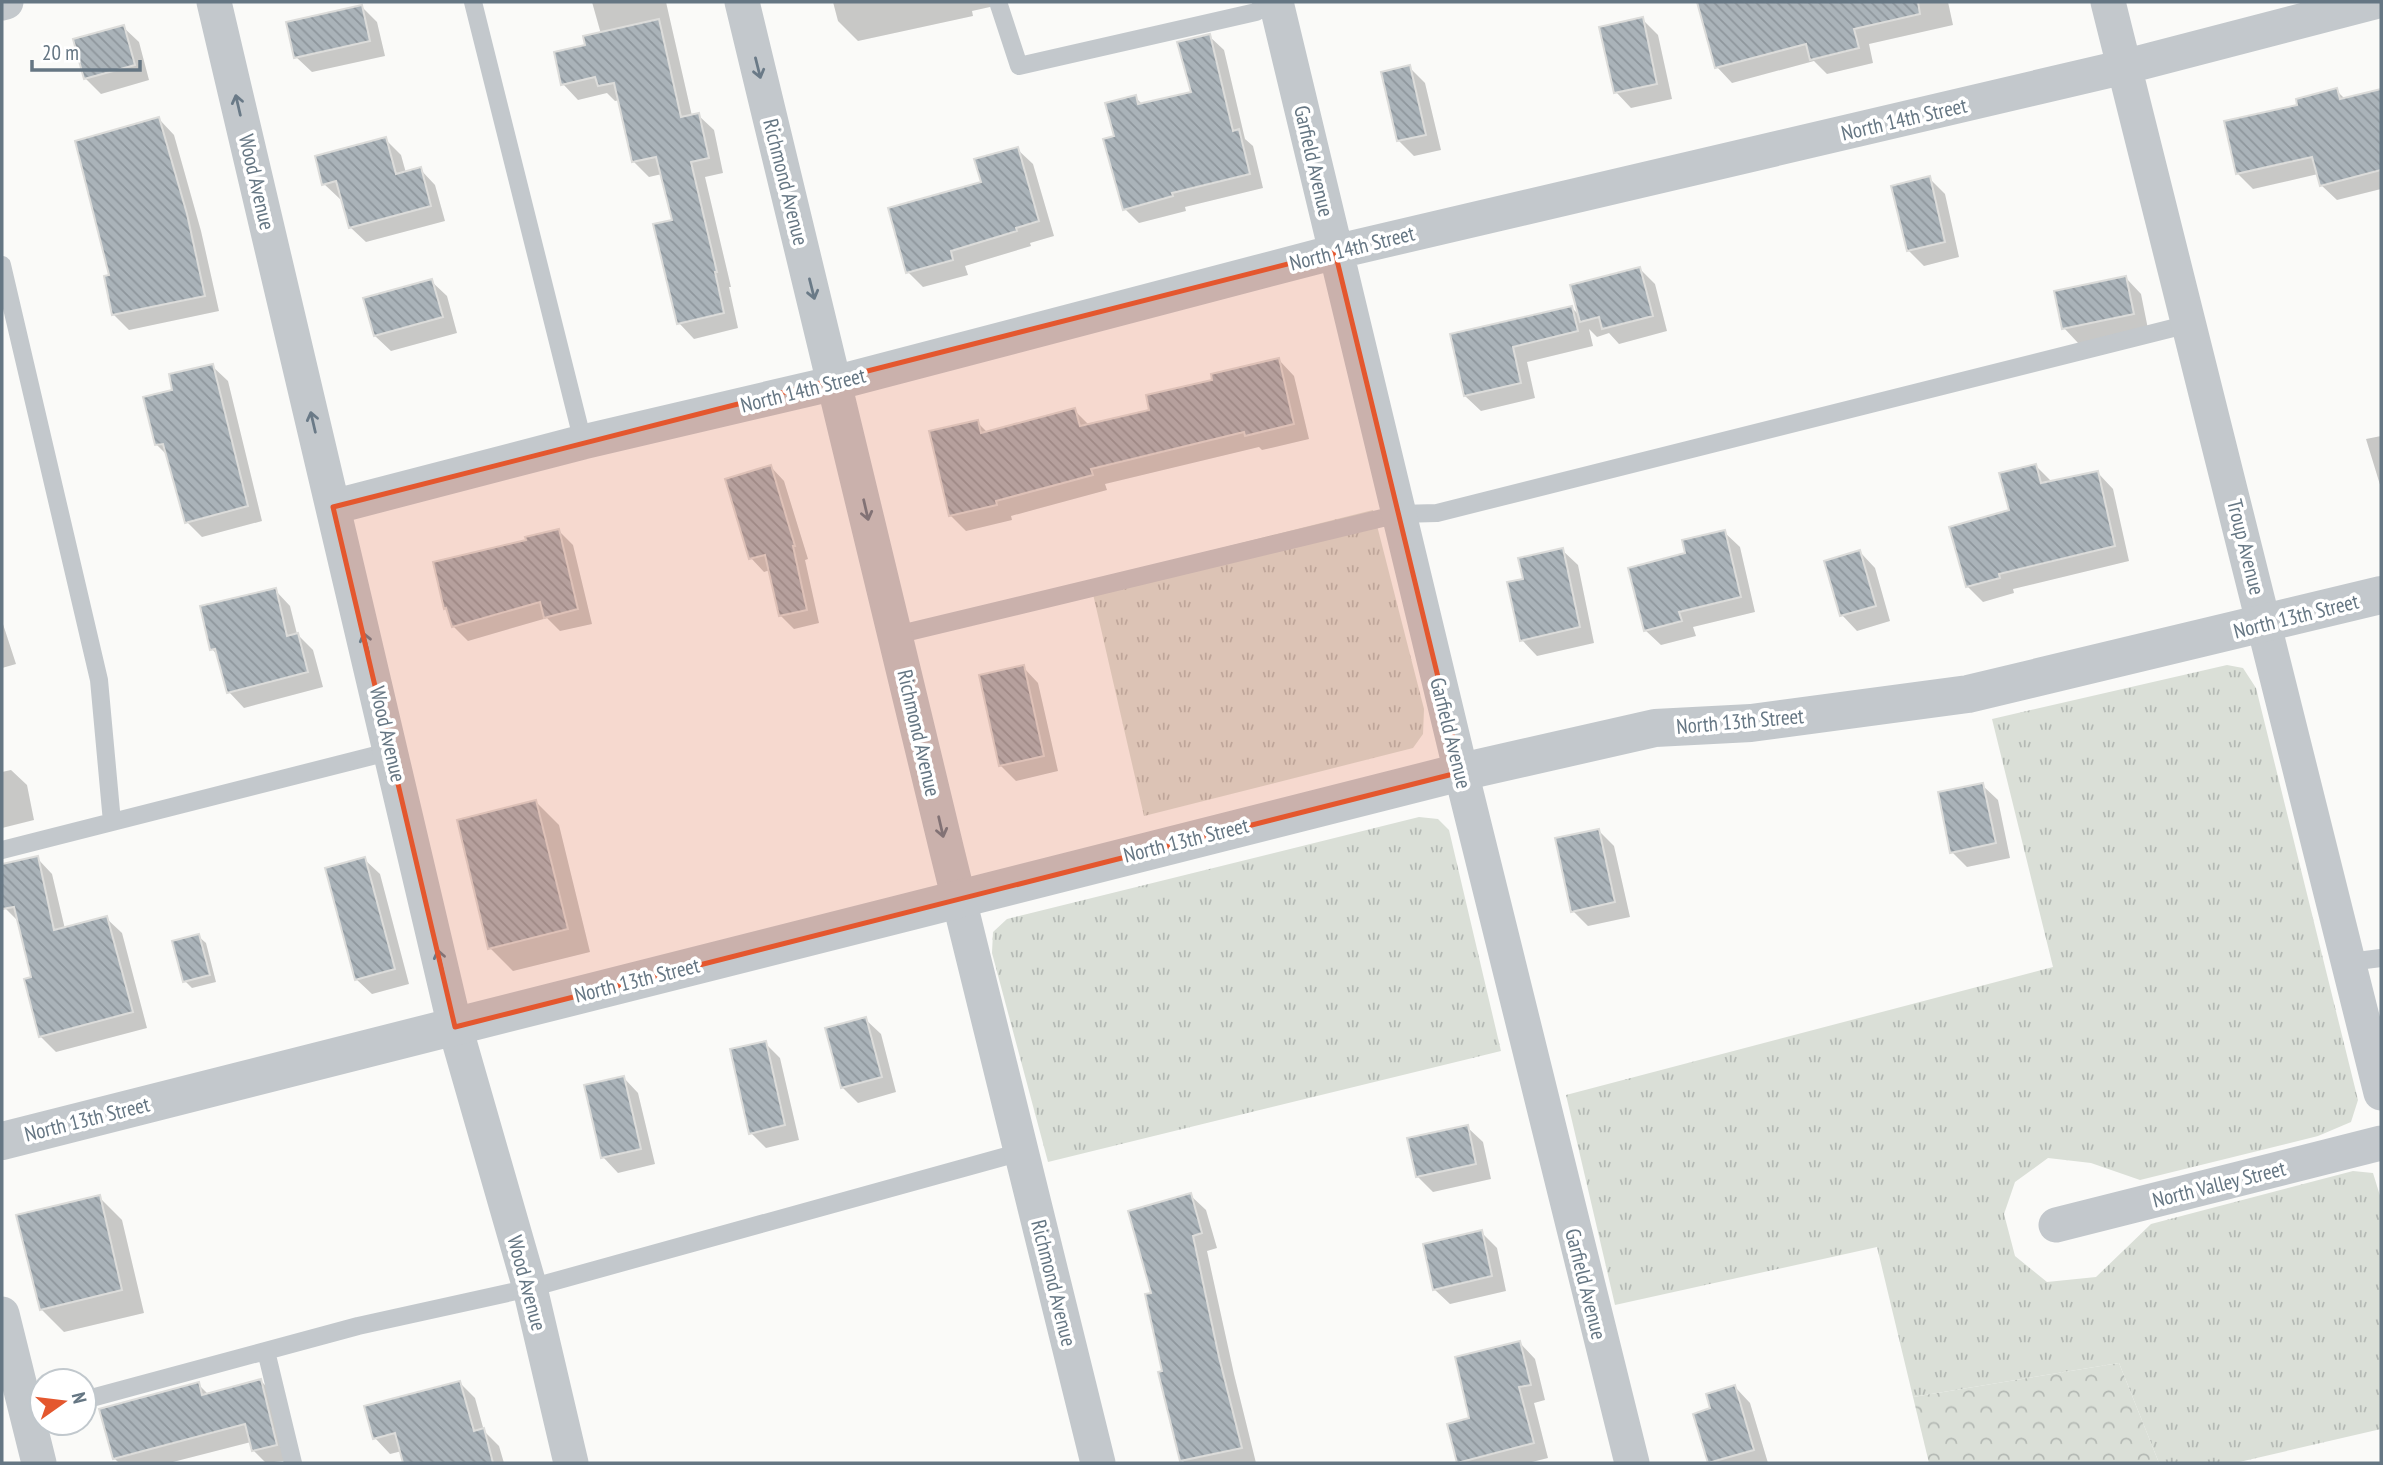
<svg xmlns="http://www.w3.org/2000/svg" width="2383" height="1465" viewBox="0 0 2383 1465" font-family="'PT Sans Narrow',sans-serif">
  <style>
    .grass { fill: url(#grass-tufts) }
    .forest { fill: url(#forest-crowns) }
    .shadow { fill: #0003 }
    .building { fill: url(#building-back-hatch); stroke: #dcdcda; stroke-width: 2 }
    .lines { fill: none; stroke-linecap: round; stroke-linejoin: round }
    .service { stroke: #c3c8cc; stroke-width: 18 }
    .minor { stroke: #c3c8cc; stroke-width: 35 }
    .tertiary { stroke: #c3c8cc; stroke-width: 38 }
    .oneway { stroke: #6a7a87 }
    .marked { fill: #e4572e; fill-opacity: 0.2; stroke: #e4572e; stroke-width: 5; stroke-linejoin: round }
    .labels { text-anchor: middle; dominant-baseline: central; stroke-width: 7; stroke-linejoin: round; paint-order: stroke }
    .street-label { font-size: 21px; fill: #657683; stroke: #fff }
  </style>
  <defs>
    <pattern id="grass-tufts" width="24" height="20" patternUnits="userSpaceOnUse" patternTransform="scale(1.75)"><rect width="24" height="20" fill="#dadfd7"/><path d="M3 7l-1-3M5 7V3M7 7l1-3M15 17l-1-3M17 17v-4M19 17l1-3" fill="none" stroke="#b4b9b4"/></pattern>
    <pattern id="forest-crowns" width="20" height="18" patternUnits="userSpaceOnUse" patternTransform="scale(1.75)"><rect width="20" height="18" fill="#dadfd7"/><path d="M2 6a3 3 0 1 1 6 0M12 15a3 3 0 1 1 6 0" fill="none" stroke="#b4b9b4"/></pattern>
    <pattern id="building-back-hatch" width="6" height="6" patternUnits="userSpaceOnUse" patternTransform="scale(1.75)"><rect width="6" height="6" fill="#aab3b9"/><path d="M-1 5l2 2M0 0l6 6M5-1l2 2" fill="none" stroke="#8e969c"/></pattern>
  </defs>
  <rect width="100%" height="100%" fill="#fafaf8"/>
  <path class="grass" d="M 1373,510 L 1424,709 L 1423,734 L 1413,748 L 1144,816 L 1090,581 Z
    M 2227,665 L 2243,668 L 2256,688 L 2358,1100 L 2351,1122 L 2318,1136 L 2140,1180 L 2091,1163 L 2048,1158 L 2015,1182 L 2004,1214 L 2015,1256 L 2047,1282 L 2096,1277 L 2151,1224 L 2353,1171 L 2373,1173 L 2381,1199 L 2381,1429 L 2235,1463 L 2159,1463 L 2119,1363 L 1913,1397 L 1877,1247 L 1615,1305 L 1566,1095 L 2053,967 L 1992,719 Z
    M 1419,817 L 1438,819 L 1449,830 L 1501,1051 L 1048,1162 L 992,953 L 993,932 L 1007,919 Z"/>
  <path class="forest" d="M 2119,1363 L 2159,1463 L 1929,1463 L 1913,1397 Z"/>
  <path class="shadow" d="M 592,2 L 666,2 L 692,116 L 698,115 L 714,130 L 723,173 L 705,177 L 731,287 L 729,287 L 738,328 L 694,339 L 679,323 L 674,221 L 662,174 L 649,177 L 634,162 L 620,100 L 615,101 L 607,93 L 578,100 L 563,84 L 587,46 L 601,34 Z
    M 833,2 L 1007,2 L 1008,3 L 972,11 L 973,16 L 858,41 L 838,21 Z
    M 1699,2 L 1948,2 L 1953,25 L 1869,44 L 1873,63 L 1827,74 L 1814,61 L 1732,83 L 1717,67 Z
    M 362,7 L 377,22 L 385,56 L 312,72 L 296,57 Z
    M 1642,19 L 1658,35 L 1672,99 L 1631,108 L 1616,92 Z
    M 123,27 L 139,42 L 149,80 L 101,94 L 85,78 Z
    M 1209,36 L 1224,50 L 1245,139 L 1253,146 L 1263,188 L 1185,207 L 1186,211 L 1139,223 L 1125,209 L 1116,137 L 1135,97 L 1143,105 L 1193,93 Z
    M 1409,67 L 1425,83 L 1441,150 L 1414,156 L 1399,141 Z
    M 2336,90 L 2345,99 L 2381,90 L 2381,189 L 2337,200 L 2321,185 L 2318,174 L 2253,189 L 2237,173 L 2300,106 Z
    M 159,119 L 174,135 L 201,231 L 219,311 L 129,330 L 113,314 L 111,276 Z
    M 385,139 L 401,155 L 406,173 L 420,169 L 435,185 L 445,221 L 366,242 L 350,227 L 343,199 L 340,199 L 324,184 Z
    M 1017,149 L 1033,164 L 1054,236 L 1030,243 L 1031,246 L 965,266 L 968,275 L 923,287 L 908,272 L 983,184 Z
    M 1929,178 L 1945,194 L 1959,257 L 1924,266 L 1908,250 Z
    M 1640,269 L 1655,284 L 1667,331 L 1619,344 L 1609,333 L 1597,337 L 1589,329 L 1593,346 L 1527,362 L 1535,398 L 1481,411 L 1465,396 L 1452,335 L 1572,308 L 1580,316 Z
    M 2126,278 L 2141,294 L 2148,329 L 2079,344 L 2064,328 Z
    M 431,281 L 447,296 L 457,333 L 391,351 L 375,336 Z
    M 1279,360 L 1294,376 L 1309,439 L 1262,450 L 1259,447 L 1105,484 L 1107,490 L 1011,516 L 1012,520 L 966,531 L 950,515 L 977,422 L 988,433 L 1074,410 L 1090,426 L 1152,411 L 1214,381 Z
    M 212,366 L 228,381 L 262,521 L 202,537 L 187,522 L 169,457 L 156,444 L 175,391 Z
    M 2381,436 L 2381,488 L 2366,439 Z
    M 2036,466 L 2051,481 L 2098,473 L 2113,489 L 2129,561 L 2013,589 L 2014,593 L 1983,602 L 1967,586 Z
    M 771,467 L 784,481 L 808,559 L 805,560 L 819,623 L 794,629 L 780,615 L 770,570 L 764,572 L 751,558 Z
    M 559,531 L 573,545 L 592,624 L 560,631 L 547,618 L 468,641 L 453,626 L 449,611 L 446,608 L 528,542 Z
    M 1724,532 L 1740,547 L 1755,612 L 1693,627 L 1696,636 L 1661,645 L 1645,630 L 1688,554 Z
    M 1562,550 L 1578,565 L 1594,643 L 1537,656 L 1522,640 L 1525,580 Z
    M 1860,552 L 1875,568 L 1890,621 L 1857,631 L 1842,615 Z
    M 275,590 L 290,606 L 297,634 L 313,650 L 323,687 L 244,708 L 229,692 L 219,657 L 212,649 Z
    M 2,621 L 16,664 L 2,668 Z
    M 1023,667 L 1038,683 L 1058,771 L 1016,781 L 1000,765 Z
    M 11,770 L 27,785 L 34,820 L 2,828 L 2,772 Z
    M 1982,785 L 1998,800 L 2010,858 L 1967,867 L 1952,852 Z
    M 536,802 L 559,825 L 590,952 L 513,971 L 490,948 Z
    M 1598,830 L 1614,846 L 1630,917 L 1588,926 L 1573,911 Z
    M 37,858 L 52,874 L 65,929 L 106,918 L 122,933 L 147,1028 L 56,1052 L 40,1036 L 33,978 L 19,922 L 5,908 L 2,893 L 2,866 Z
    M 364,859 L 380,874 L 409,984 L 372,994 L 356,979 Z
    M 198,936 L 206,943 L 216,982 L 192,988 L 185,981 Z
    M 865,1019 L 881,1034 L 896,1092 L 858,1103 L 842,1087 Z
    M 765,1043 L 780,1058 L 799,1140 L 766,1148 L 751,1133 Z
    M 623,1077 L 638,1093 L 655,1164 L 618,1173 L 603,1157 Z
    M 1467,1127 L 1483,1142 L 1491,1179 L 1433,1192 L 1418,1177 Z
    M 1190,1195 L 1206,1210 L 1217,1248 L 1207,1251 L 1234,1374 L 1256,1463 L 1185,1463 L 1182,1460 L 1164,1372 Z
    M 99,1197 L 122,1220 L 144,1313 L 64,1332 L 41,1309 Z
    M 1481,1232 L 1497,1248 L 1506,1291 L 1450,1304 L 1434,1289 Z
    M 1520,1343 L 1535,1359 L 1545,1400 L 1534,1403 L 1548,1458 L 1528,1463 L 1460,1463 L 1471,1419 Z
    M 261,1381 L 276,1396 L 291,1460 L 266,1463 L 253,1450 L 251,1442 L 169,1463 L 119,1463 L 114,1458 L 198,1384 L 209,1395 Z
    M 460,1383 L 475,1398 L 484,1431 L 499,1446 L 504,1463 L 405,1463 L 402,1451 L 390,1454 L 375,1438 Z
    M 1735,1387 L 1750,1403 L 1768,1463 L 1710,1463 L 1695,1415 L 1712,1410 Z"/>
  <path class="building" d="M 1697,2 L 1918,2 L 1920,14 L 1854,29 L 1859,48 L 1810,60 L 1806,44 L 1715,68 Z
    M 362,5 L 370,41 L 294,58 L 286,22 Z
    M 1643,17 L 1657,84 L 1614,93 L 1599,27 Z
    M 659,19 L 681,117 L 699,113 L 709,158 L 691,162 L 717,272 L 715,272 L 724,313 L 677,324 L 653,224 L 672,220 L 656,157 L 632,162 L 614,83 L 598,86 L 595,77 L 561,85 L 554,52 L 585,45 L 583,36 Z
    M 124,25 L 135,65 L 84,79 L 73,39 Z
    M 1210,34 L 1233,131 L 1239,129 L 1250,174 L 1172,193 L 1173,196 L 1123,210 L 1103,139 L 1114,136 L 1105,103 L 1136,95 L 1138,104 L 1191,92 L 1177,42 Z
    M 1410,65 L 1426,135 L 1397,141 L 1381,72 Z
    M 2337,88 L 2340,99 L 2381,89 L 2381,170 L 2320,186 L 2312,157 L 2236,174 L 2224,121 L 2297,105 L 2296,99 Z
    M 159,117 L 187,214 L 205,296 L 112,315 L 104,276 L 109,275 L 75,141 Z
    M 386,137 L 396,174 L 421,167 L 431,206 L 349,228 L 336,181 L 322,185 L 315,156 Z
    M 1018,147 L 1039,221 L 1016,228 L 1017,231 L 951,251 L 953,260 L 906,273 L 888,208 L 981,182 L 974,159 Z
    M 1930,176 L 1945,242 L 1907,251 L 1891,186 Z
    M 1640,267 L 1653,316 L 1602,329 L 1599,317 L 1580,322 L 1570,285 Z
    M 2126,276 L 2134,314 L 2062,329 L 2054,291 Z
    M 432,279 L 443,317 L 374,336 L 363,298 Z
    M 1572,306 L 1578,331 L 1513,347 L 1521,383 L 1464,396 L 1450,334 Z
    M 1279,358 L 1294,424 L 1245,436 L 1244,432 L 1091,469 L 1093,475 L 996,501 L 997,505 L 949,516 L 929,431 L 978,420 L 981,433 L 1075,408 L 1080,426 L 1149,410 L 1146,395 L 1212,380 L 1211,374 Z
    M 213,364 L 248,506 L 185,523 L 163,444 L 155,445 L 143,397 L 172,390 L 169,374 Z
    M 2036,464 L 2041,483 L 2098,471 L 2115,546 L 1999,574 L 2000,578 L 1966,587 L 1949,527 L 2009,510 L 1999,473 Z
    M 771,465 L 795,546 L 793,546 L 807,610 L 779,616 L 765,555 L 749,559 L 725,479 Z
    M 559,529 L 578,609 L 544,618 L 540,602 L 452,627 L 446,608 L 444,609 L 433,562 L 526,540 L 525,537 Z
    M 1725,530 L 1741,597 L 1679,612 L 1682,621 L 1644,631 L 1628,568 L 1685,553 L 1682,540 Z
    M 1563,548 L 1580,627 L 1520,641 L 1507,582 L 1523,579 L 1518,558 Z
    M 1860,550 L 1876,606 L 1840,616 L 1824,561 Z
    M 276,588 L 287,636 L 298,633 L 308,672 L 227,693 L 215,649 L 210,650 L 200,606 Z
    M 1024,665 L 1044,756 L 999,766 L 979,675 Z
    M 1983,783 L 1996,843 L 1950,853 L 1938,792 Z
    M 536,800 L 568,929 L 488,949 L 457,820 Z
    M 1599,829 L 1615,902 L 1571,912 L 1555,838 Z
    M 38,856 L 54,930 L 107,916 L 133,1012 L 39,1037 L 24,979 L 31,977 L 14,907 L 2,909 L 2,864 Z
    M 365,857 L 395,969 L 355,980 L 325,868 Z
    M 199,934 L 210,975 L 183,982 L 172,941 Z
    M 866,1017 L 882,1077 L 841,1088 L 825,1028 Z
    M 766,1041 L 785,1125 L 749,1134 L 730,1049 Z
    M 624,1076 L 641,1149 L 601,1158 L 584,1085 Z
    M 1468,1125 L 1476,1164 L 1416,1177 L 1407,1138 Z
    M 1191,1193 L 1202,1233 L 1193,1236 L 1219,1357 L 1242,1448 L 1180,1461 L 1158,1372 L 1162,1371 L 1145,1294 L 1151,1293 L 1128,1211 Z
    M 100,1195 L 122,1290 L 40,1310 L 16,1215 Z
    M 1482,1230 L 1492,1276 L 1433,1290 L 1423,1244 Z
    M 1520,1341 L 1531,1385 L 1519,1387 L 1534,1443 L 1457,1463 L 1447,1424 L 1469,1418 L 1455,1357 Z
    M 261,1379 L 277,1445 L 252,1451 L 245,1424 L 113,1459 L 99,1409 L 199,1382 L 202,1395 Z
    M 460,1381 L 474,1431 L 484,1428 L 493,1463 L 403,1463 L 395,1433 L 373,1439 L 364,1406 Z
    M 1735,1385 L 1754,1450 L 1708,1463 L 1693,1414 L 1710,1408 L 1706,1394 Z"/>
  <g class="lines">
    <path class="service" d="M 473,2 L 583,442
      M 998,2 L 1019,66 L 1256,12 L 1267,2
      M 2,265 L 99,680 L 112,822
      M 896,635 L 1399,514 L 1437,513 L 2189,324
      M 2,850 L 392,751
      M 2349,962 L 2381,958
      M 266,1351 L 293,1463
      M 84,1400 L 358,1326 L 530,1288 L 1021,1152"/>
    <path class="minor" d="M 214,2 L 455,1027 L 530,1288 L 571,1463
      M 742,2 L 947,851 L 1098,1463
      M 1276,2 L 1461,772 L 1632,1463
      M 2108,2 L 2381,1093
      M 2,3 L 6,2
      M 333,507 L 583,442 L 835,383 L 1335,252 L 2124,67 L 2374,2
      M 2056,1225 L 2381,1143
      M 2,1314 L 39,1463"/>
    <path class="tertiary" d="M 2,1141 L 1461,772 L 1655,728 L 1751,723 L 1968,694 L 2381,595"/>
  </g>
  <defs><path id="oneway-shaft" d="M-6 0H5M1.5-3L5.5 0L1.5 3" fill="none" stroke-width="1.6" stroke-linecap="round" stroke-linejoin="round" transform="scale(1.75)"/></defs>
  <g class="oneway">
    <use href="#oneway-shaft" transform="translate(758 68) rotate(76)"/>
    <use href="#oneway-shaft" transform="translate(238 105) rotate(-103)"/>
    <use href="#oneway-shaft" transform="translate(812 289) rotate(76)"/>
    <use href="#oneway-shaft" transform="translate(313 422) rotate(-103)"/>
    <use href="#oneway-shaft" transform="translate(866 510) rotate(77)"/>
    <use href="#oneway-shaft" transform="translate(366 643) rotate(-104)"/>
    <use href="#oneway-shaft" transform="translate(941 827) rotate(77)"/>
    <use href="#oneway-shaft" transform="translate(440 960) rotate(-103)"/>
  </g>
  <path class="marked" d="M 1335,252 L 1461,772 L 455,1027 L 333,507 Z"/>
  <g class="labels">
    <g class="street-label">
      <text transform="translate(1904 119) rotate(-13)">North 14th Street</text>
      <text transform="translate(1314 161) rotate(77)">Garfield Avenue</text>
      <text transform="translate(257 182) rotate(77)">Wood Avenue</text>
      <text transform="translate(786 182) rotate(76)">Richmond Avenue</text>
      <text transform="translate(1352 248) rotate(-14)">North 14th Street</text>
      <text transform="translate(803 390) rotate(-14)">North 14th Street</text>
      <text transform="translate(2246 547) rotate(76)">Troup Avenue</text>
      <text transform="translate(2296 616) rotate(-14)">North 13th Street</text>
      <text transform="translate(1740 721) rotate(-5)">North 13th Street</text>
      <text transform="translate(919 733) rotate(77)">Richmond Avenue</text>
      <text transform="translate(1451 733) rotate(76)">Garfield Avenue</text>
      <text transform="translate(388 734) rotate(77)">Wood Avenue</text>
      <text transform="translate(1186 840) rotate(-14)">North 13th Street</text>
      <text transform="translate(637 980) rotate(-14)">North 13th Street</text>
      <text transform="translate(87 1119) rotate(-14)">North 13th Street</text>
      <text transform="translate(2219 1184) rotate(-14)">North Valley Street</text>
      <text transform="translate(527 1283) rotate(75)">Wood Avenue</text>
      <text transform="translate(1054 1283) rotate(76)">Richmond Avenue</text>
      <text transform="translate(1586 1284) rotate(76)">Garfield Avenue</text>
    </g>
  </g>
  <rect width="2383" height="1465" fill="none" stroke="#657683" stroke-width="7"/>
  <g transform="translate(63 1402) rotate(76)"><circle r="33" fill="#ffffff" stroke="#c1c8cd" stroke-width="2"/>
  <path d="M0-5L12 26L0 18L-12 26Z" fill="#e4572e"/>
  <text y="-10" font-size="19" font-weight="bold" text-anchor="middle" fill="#657683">N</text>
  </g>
  <path d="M32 60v10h108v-10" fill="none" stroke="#657683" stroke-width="3.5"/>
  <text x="42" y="60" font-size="21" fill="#657683" stroke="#ffffff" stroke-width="5" paint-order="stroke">20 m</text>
</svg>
